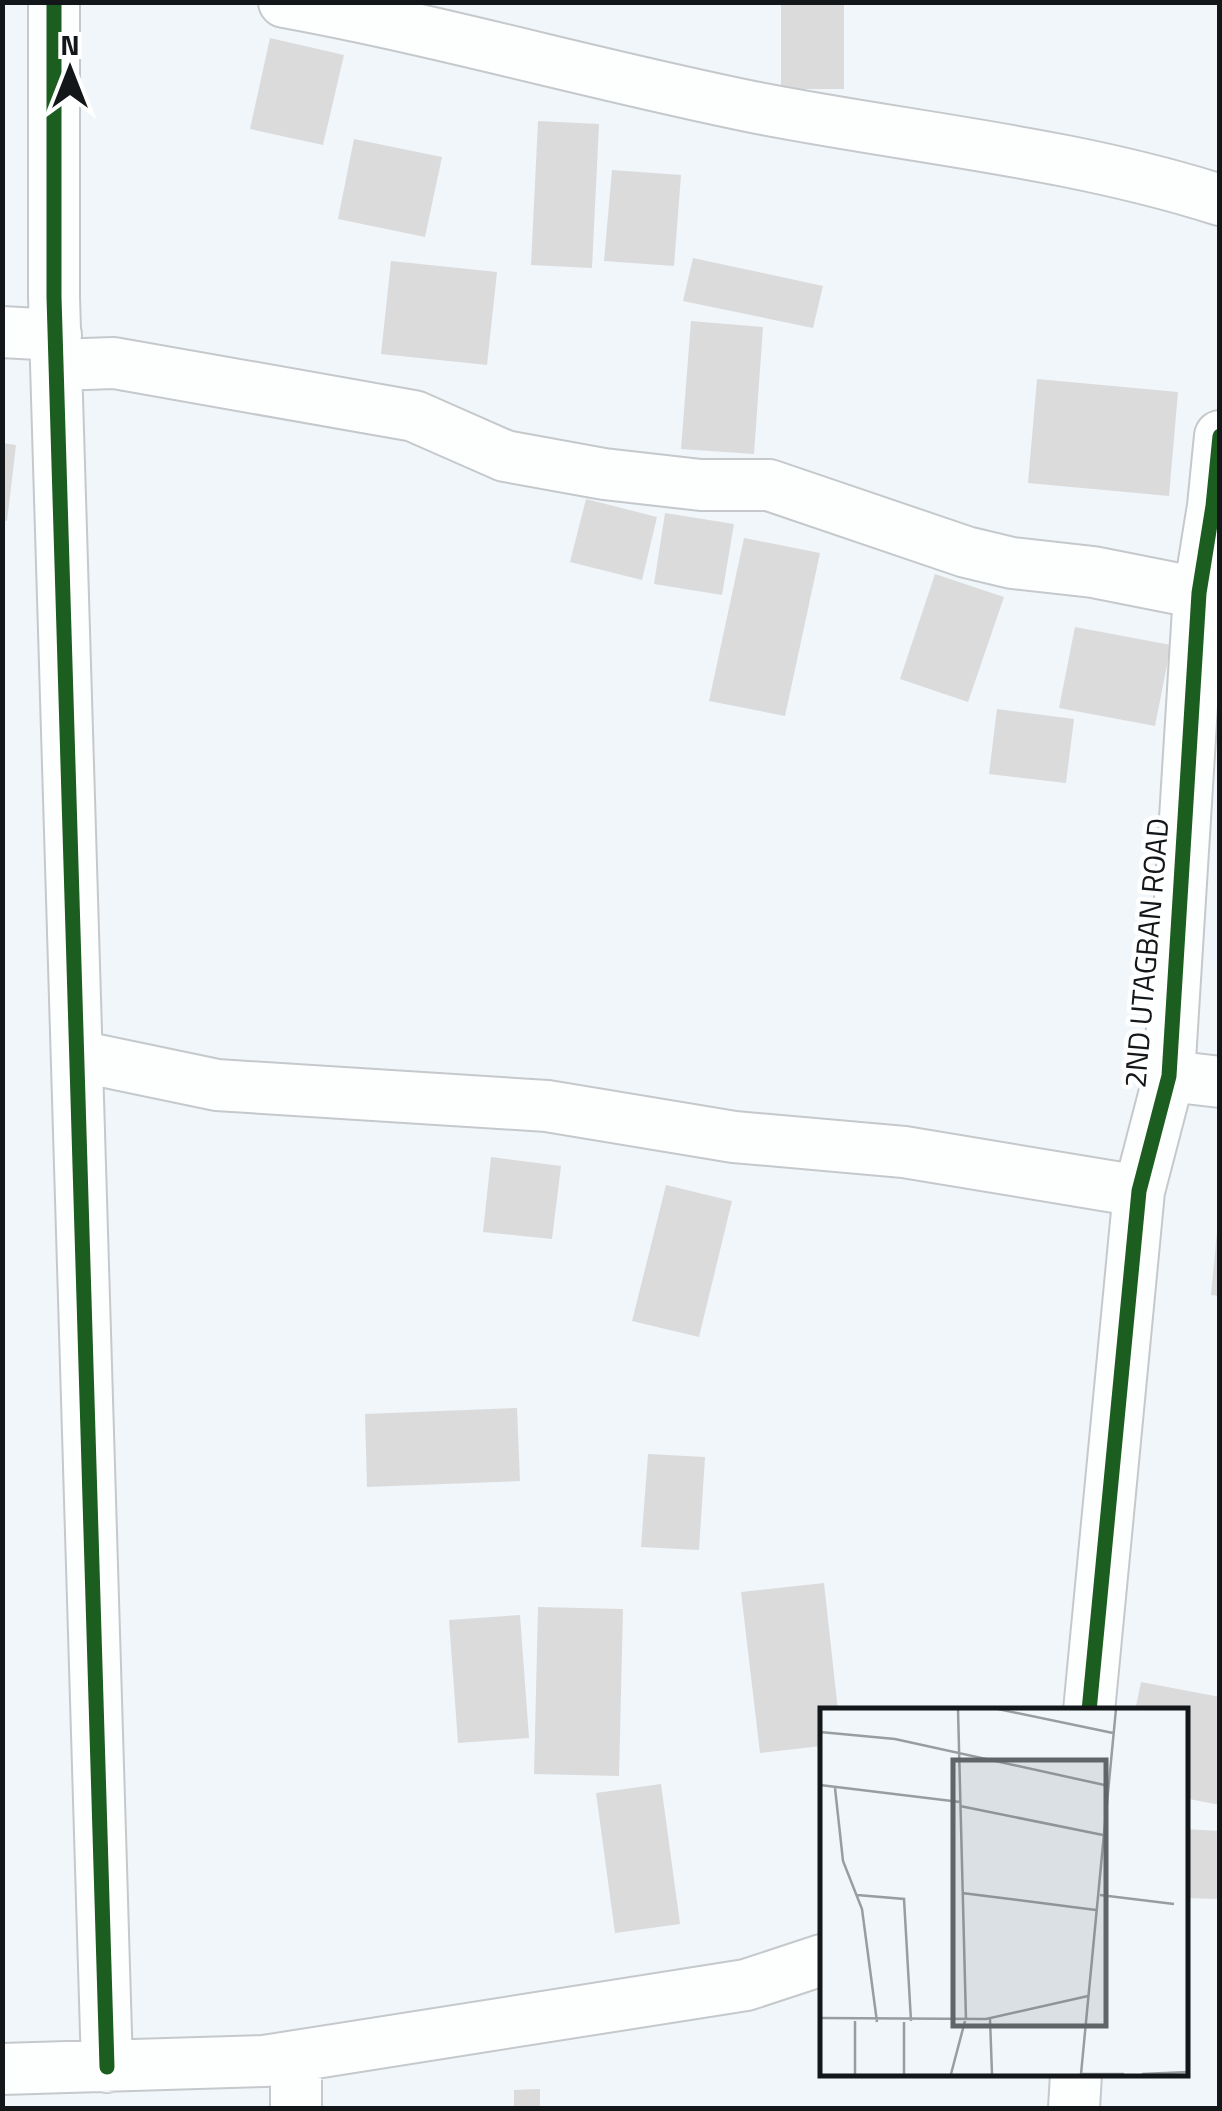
<svg xmlns="http://www.w3.org/2000/svg" width="1222" height="2111" viewBox="0 0 1222 2111" font-family="'Titillium Web',sans-serif">
  <style>
    .building { fill: #dbdbdc }
    .lines { fill: none; stroke-linecap: round; stroke-linejoin: round }
    .minor-casing { stroke: #c5c9cc; stroke-width: 54 }
    .minor { stroke: #fdfefe; stroke-width: 50 }
    .cycleway-casing { stroke: #fff; stroke-width: 21 }
    .cycleway { stroke: #1b5e20; stroke-width: 15 }
    .labels { text-anchor: middle; dominant-baseline: central; stroke-width: 9; stroke-linejoin: round; paint-order: stroke }
    .street-label { font-size: 30px; fill: #131719; stroke: #fff }
    .inset-road { fill: none; stroke: #989da0; stroke-width: 2.5 }
    .view { fill: #606568; fill-opacity: 0.15; stroke: #606568; stroke-width: 5 }
    .inset-edge { fill: none; stroke: #131719; stroke-width: 5 }
  </style>
  <rect width="100%" height="100%" fill="#f0f6fa"/>
  <path class="building" d="M 781,2 L 844,2 L 844,89 L 781,89 Z
    M 270,38 L 344,55 L 323,145 L 250,129 Z
    M 538,121 L 599,124 L 592,268 L 531,265 Z
    M 354,139 L 442,157 L 425,237 L 338,219 Z
    M 612,170 L 681,175 L 674,266 L 604,261 Z
    M 693,258 L 823,286 L 813,328 L 683,301 Z
    M 391,261 L 497,272 L 487,365 L 381,354 Z
    M 691,321 L 763,327 L 754,454 L 681,449 Z
    M 1037,379 L 1178,392 L 1169,496 L 1028,483 Z
    M 2,443 L 16,445 L 7,521 L 2,520 Z
    M 586,499 L 657,517 L 642,580 L 570,562 Z
    M 665,513 L 734,524 L 722,595 L 654,584 Z
    M 744,538 L 820,553 L 785,716 L 709,701 Z
    M 935,574 L 1004,597 L 968,702 L 900,679 Z
    M 1075,627 L 1171,645 L 1155,726 L 1059,708 Z
    M 997,709 L 1074,719 L 1066,783 L 989,774 Z
    M 491,1157 L 561,1166 L 552,1239 L 483,1232 Z
    M 666,1185 L 732,1201 L 699,1337 L 632,1321 Z
    M 1217,1232 L 1220,1232 L 1220,1296 L 1211,1295 Z
    M 517,1408 L 520,1481 L 367,1487 L 365,1414 Z
    M 648,1454 L 705,1457 L 699,1550 L 641,1547 Z
    M 824,1583 L 838,1711 L 822,1711 L 822,1746 L 760,1753 L 741,1592 Z
    M 538,1607 L 623,1609 L 619,1776 L 534,1774 Z
    M 520,1615 L 529,1738 L 458,1743 L 449,1620 Z
    M 1141,1682 L 1220,1697 L 1220,1805 L 1184,1798 L 1184,1711 L 1135,1711 Z
    M 661,1784 L 680,1924 L 615,1933 L 596,1793 Z
    M 1184,1829 L 1220,1831 L 1220,1899 L 1184,1898 Z
    M 540,2089 L 540,2108 L 514,2108 L 514,2090 Z"/>
  <g class="lines">
    <defs>
      <path id="minor" d="M 54,2 L 54,297 L 107,2067
        M 284,2 C 443,31 599,76 758,108 C 912,138 1070,152 1220,200
        M 2,332 L 56,335
        M 56,365 L 114,363 L 414,416 L 505,456 L 604,474 L 701,485 L 769,485 L 966,552 L 1012,563 L 1093,572 L 1199,593
        M 78,1056 L 217,1085 L 547,1106 L 734,1137 L 904,1152 L 1139,1191
        M 1169,1076 L 1220,1082
        M 1089,1711 L 1139,1191 L 1169,1076 L 1199,593 L 1213,506 L 1220,436
        M 296,2056 L 296,2108
        M 2,2069 L 264,2061 L 746,1985 L 822,1960
        M 1074,2108 L 1076,2074"/>
    </defs>
    <use href="#minor" class="minor-casing"/>
    <use href="#minor" class="minor"/>
    <defs>
      <path id="cycleway" d="M 54,2 L 54,297 L 107,2067
        M 1089,1711 L 1139,1191 L 1169,1076 L 1199,593 L 1213,506 L 1220,436"/>
    </defs>
    <use href="#cycleway" class="cycleway-casing"/>
    <use href="#cycleway" class="cycleway"/>
  </g>
  <g class="labels">
    <g class="street-label">
      <text transform="translate(1146 953) rotate(-85)">2ND UTAGBAN ROAD</text>
    </g>
  </g>
  <g transform="translate(820 1708)">
    <rect width="368" height="368" fill="#f0f6fa"/>
    <path class="inset-road" d="M 138,1 L 146,312M 178,1 L 293,25M 0,24 L 75,31 L 289,78M 0,77 L 140,94M 15,80 L 23,153 L 42,201 L 57,314M 140,98 L 283,127M 142,185 L 276,202M 37,187 L 84,191 L 91,313M 280,187 L 354,196M 0,310 L 166,311 L 268,288M 170,311 L 172,366M 35,313 L 35,366M 84,314 L 84,366M 131,366 L 145,313M 261,366 L 296,1M 261,366 L 304,366M 322,366 L 368,364"/>
    <path class="view" d="M 133,52 L 286,52 L 286,318 L 133,318 Z"/>
    <rect width="368" height="368" class="inset-edge"/>
  </g>
  <rect width="1222" height="2111" fill="none" stroke="#131719" stroke-width="10"/>
  <g transform="translate(70 70)" stroke="#ffffff" stroke-width="8" paint-order="stroke">
  <path d="M0-8L18 38L0 25L-18 38Z" fill="#131719"/>
  <text y="-15" font-size="28" font-weight="bold" text-anchor="middle" fill="#131719">N</text>
  </g>
</svg>
